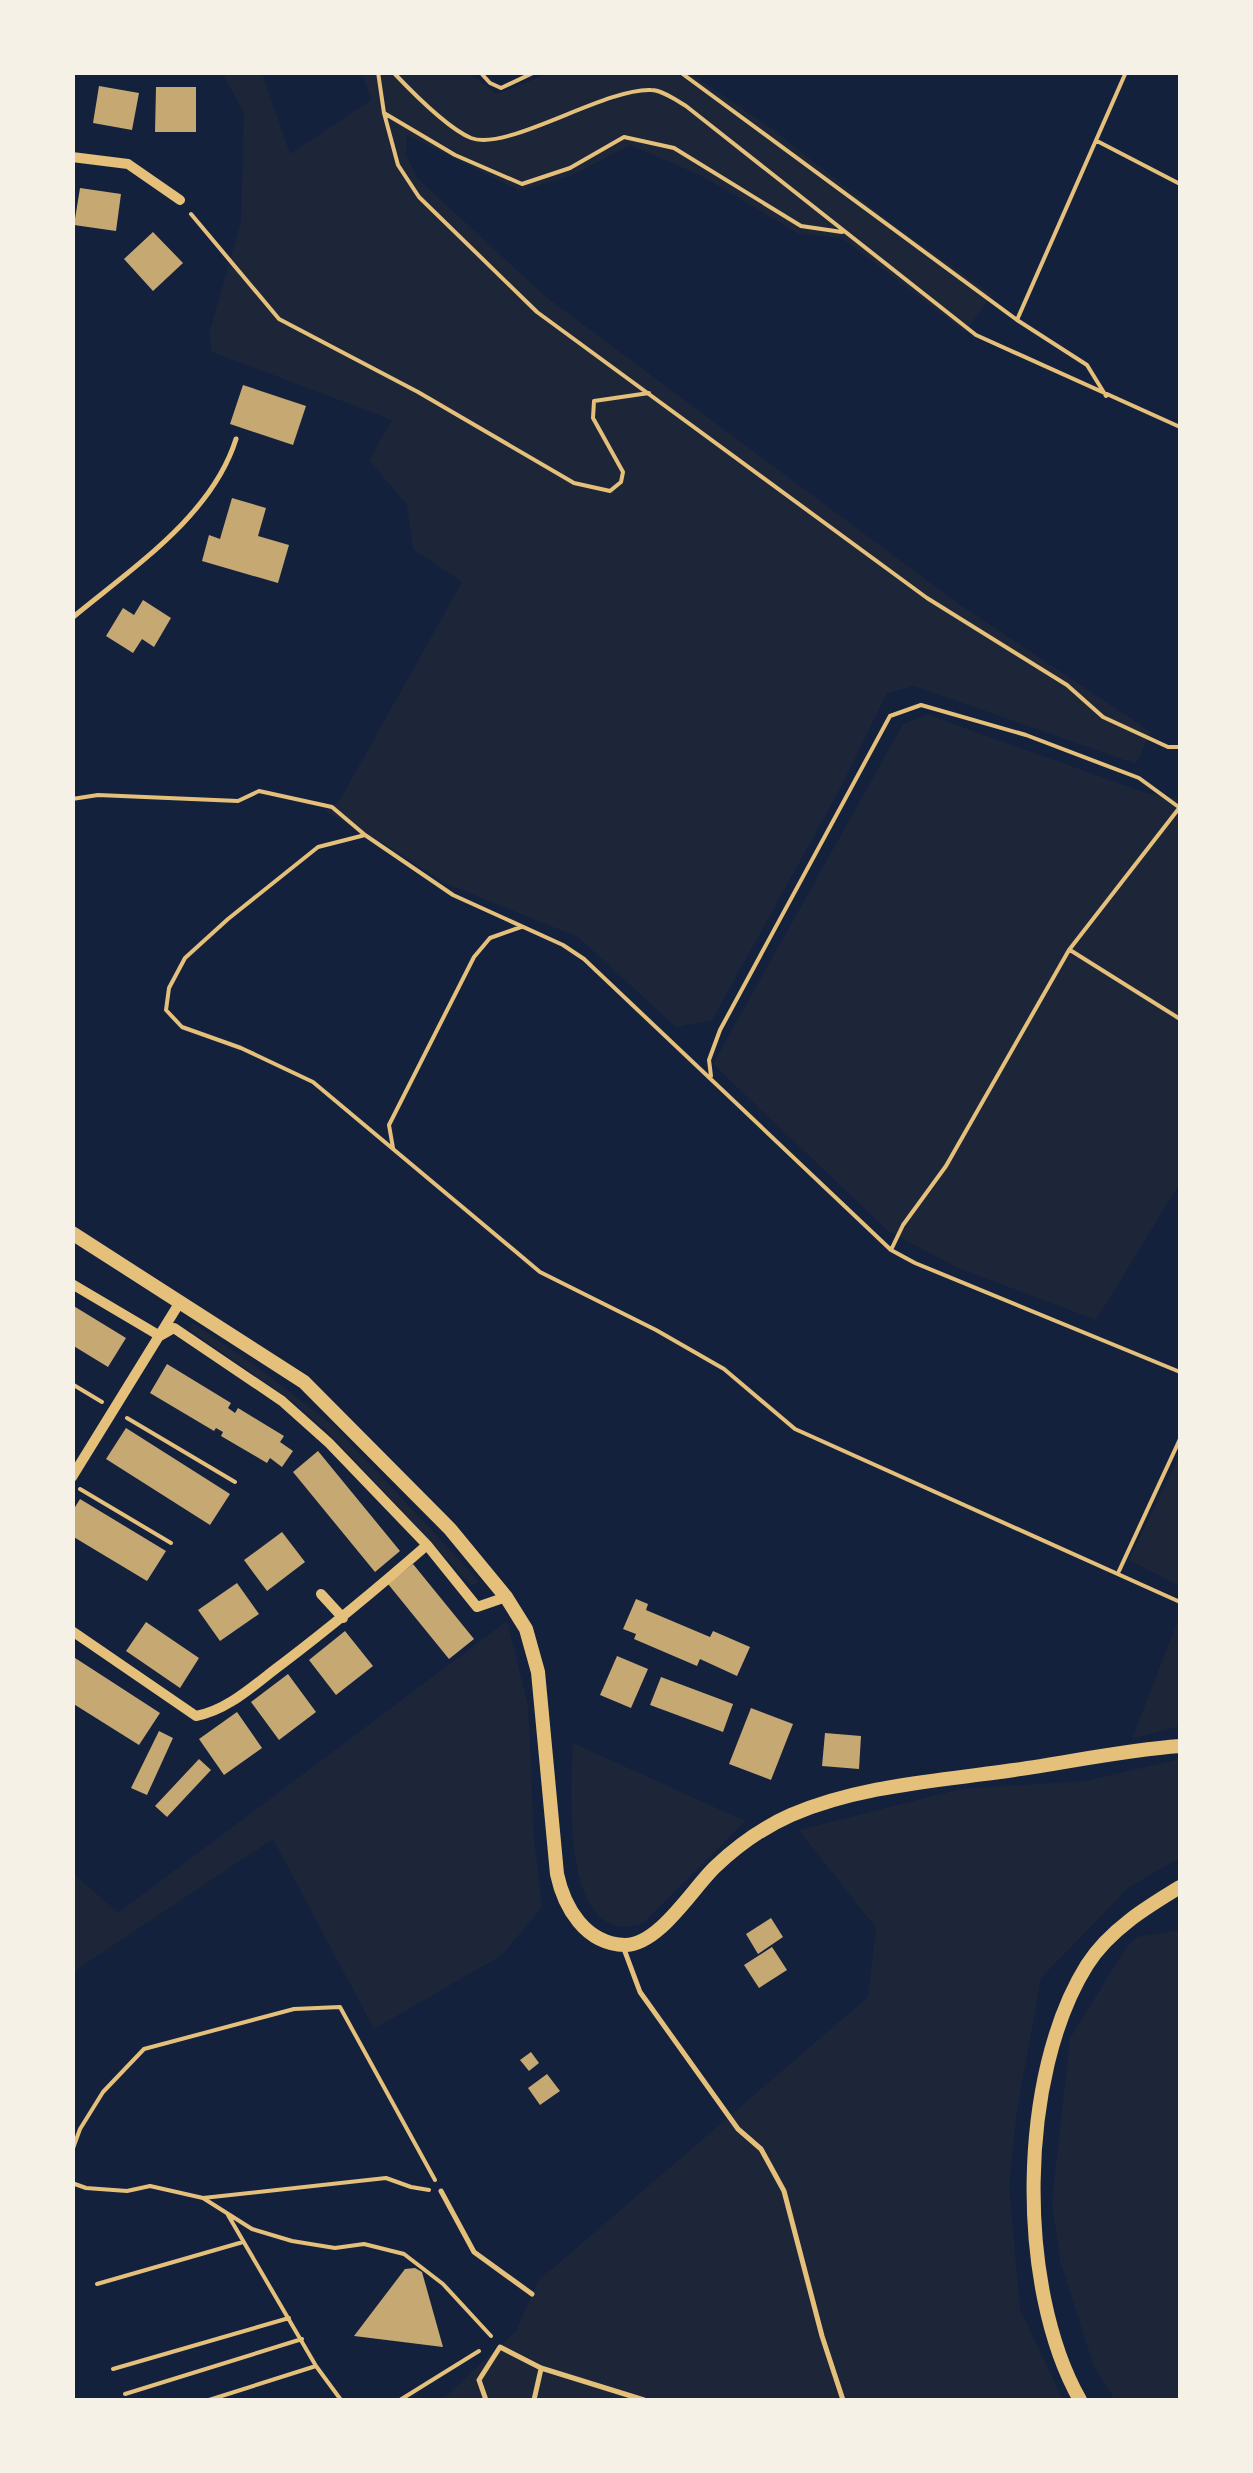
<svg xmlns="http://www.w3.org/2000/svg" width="1253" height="2473" viewBox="0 0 1253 2473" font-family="Figtree,sans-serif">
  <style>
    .green { fill: #1d2539 }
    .building { fill: #c6a872 }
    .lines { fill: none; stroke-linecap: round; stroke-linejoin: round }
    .path { stroke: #e5c07b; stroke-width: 4 }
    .service { stroke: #e5c07b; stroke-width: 5 }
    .minor { stroke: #e5c07b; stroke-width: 10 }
    .secondary { stroke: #e5c07b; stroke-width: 14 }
  </style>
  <rect width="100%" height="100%" fill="#14213d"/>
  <path class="green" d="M 222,73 L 262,73 L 290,154 L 371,100 L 362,73 L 468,73 L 497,94 L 550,73 L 690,73 L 772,129 L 891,223 L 992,295 L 965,332 L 842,238 L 799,234 L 702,176 L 630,145 L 573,175 L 520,191 L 407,135 L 406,154 L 417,178 L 546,297 L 960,605 L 1151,732 L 1136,764 L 914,686 L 887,693 L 841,787 L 712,1020 L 676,1027 L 578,937 L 447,884 L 377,839 L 326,812 L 341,798 L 462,582 L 413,549 L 407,505 L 369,460 L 392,420 L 212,352 L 209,334 L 241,221 L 244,113 Z
    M 928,715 L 1149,794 L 1180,799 L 1180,1183 L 1096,1320 L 958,1268 L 888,1231 L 713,1064 L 903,724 Z
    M 193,1323 L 257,1367 L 335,1427 L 479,1581 L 472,1586 L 329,1433 L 293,1402 L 189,1329 Z
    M 1180,1455 L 1180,1586 L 1129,1560 Z
    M 1180,1615 L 1180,1726 L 1132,1739 Z
    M 507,1621 L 528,1706 L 534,1838 L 542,1907 L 502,1955 L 374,2029 L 273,1839 L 73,1972 L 73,1873 L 118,1913 Z
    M 573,1743 L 745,1821 L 643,1923 C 560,1952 571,1789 573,1743 Z
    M 1180,1759 L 1180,1858 L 1129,1887 L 1041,1978 L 1017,2110 L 1009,2185 L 1020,2309 L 1063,2400 L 442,2400 L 516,2331 L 538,2281 L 868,1997 L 876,1928 L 799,1830 L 961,1789 L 1085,1781 Z
    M 1180,1930 L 1180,2400 L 1115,2400 L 1094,2367 L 1060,2260 L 1052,2202 L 1070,2038 L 1128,1945 L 1137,1937 Z"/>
  <path class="building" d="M 99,86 L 139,93 L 132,130 L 93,123 Z
    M 156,87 L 196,87 L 196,132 L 155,132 Z
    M 80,188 L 121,194 L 116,231 L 74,225 Z
    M 153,232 L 183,263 L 153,291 L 124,259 Z
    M 243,385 L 306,406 L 293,445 L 230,424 Z
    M 232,498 L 266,508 L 258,536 L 289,545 L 278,583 L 202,561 L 209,535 L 220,539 Z
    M 143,600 L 171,618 L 154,647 L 142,639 L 133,653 L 106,636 L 123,608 L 134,615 Z
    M 72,1305 L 126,1338 L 108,1367 L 72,1345 Z
    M 167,1364 L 231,1403 L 228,1408 L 235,1413 L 238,1408 L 284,1436 L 280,1442 L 293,1451 L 282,1467 L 270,1458 L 267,1463 L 221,1436 L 223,1432 L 216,1428 L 214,1431 L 150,1393 Z
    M 126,1428 L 230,1494 L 210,1525 L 106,1459 Z
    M 318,1451 L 400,1551 L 375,1572 L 293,1472 Z
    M 80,1499 L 166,1551 L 147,1581 L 72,1536 L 72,1512 Z
    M 282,1532 L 305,1562 L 267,1591 L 244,1560 Z
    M 413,1564 L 474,1639 L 449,1659 L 388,1584 Z
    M 237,1583 L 259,1614 L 220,1641 L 198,1610 Z
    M 636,1599 L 648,1604 L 646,1610 L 710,1637 L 713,1631 L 750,1647 L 737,1676 L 700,1659 L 697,1666 L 634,1639 L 636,1634 L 623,1629 Z
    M 146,1622 L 199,1658 L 180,1688 L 126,1651 Z
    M 345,1631 L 373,1666 L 336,1695 L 309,1660 Z
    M 72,1656 L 160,1713 L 139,1745 L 72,1703 Z
    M 617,1656 L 648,1669 L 631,1708 L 600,1695 Z
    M 288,1674 L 316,1712 L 279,1740 L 251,1702 Z
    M 661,1677 L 733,1704 L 723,1732 L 650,1705 Z
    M 751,1708 L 793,1724 L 771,1780 L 729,1764 Z
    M 237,1712 L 262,1748 L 224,1775 L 199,1739 Z
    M 159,1731 L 173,1738 L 147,1795 L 131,1788 Z
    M 825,1733 L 861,1736 L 859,1769 L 822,1766 Z
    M 199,1759 L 211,1770 L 167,1817 L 155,1806 Z
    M 771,1918 L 783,1937 L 758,1954 L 746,1934 Z
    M 772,1947 L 787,1970 L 759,1988 L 744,1965 Z
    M 531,2052 L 539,2063 L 529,2071 L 520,2060 Z
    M 547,2074 L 560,2091 L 540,2105 L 528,2088 Z
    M 415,2268 L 422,2272 L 443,2347 L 354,2336 L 405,2269 Z"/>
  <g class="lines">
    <path class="path" d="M 378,72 L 384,113 L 398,165 L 419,197 L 537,312 L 927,598 L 1067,685 L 1103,717 L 1168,747 L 1180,747
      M 393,72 C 411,91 447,128 471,138 C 507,152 604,88 651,90 C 662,90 676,100 686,106 L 976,335 L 1180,427
      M 480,72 L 490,83 L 501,88 L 535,72
      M 680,72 L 1017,320 L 1087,365 L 1106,396
      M 384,113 L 455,155 L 522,184 L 570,168 L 624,137 L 674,148 L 801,226 L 842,232
      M 1097,141 L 1180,184
      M 191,214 L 279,319 L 418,392 L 574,483 L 610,491 L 621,482 L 623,472 L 593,418 L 594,401 L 649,393
      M 1017,320 L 1126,72
      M 72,799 L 98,795 L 238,801 L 259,791 L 332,807 L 365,835 L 453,895 L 563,945 L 584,959 L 891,1250 L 915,1263 L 1180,1372
      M 365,835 L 318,847 L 228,919 L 185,958 L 169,988 L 166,1010 L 182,1027 L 241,1048 L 313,1082 L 540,1272 L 656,1330 L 724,1369 L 795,1429 L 1180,1602
      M 1070,950 L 1180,1019
      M 711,1076 L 709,1060 L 720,1030 L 890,716 L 921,705 L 1026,735 L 1139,778 L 1180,808
      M 393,1148 L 389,1125 L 474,957 L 490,938 L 521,927
      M 891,1250 L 903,1225 L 946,1166 L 1069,950 L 1180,807
      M 72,1384 L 102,1402
      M 127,1418 L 235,1482
      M 80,1489 L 171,1543
      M 1119,1571 L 1180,1439
      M 72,2151 L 80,2129 L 103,2092 L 144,2049 L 294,2009 L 340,2007 L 435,2180
      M 72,2183 L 86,2188 L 127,2191 L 150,2186 L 203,2198 L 252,2229 L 292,2241 L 335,2248 L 364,2244 L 404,2254 L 443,2284 L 491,2336
      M 203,2198 L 386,2178 L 411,2187 L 429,2190
      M 228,2215 L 316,2366 L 341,2400
      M 97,2284 L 243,2242
      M 113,2369 L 289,2318
      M 125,2394 L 302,2339
      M 209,2400 L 316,2366
      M 400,2400 L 479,2351"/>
    <path class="service" d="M 72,618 C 132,568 212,516 236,439
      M 624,1949 L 640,1992 L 738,2129 L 761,2149 L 784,2191 L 822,2336 L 843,2400
      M 441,2191 L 474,2252 L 532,2294
      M 486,2400 L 479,2380 L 500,2347 L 541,2368 L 644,2400
      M 534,2400 L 541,2369"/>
    <path class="minor" d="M 72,157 L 128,164 L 180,200
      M 72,1284 L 160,1336
      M 72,1477 L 180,1302
      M 427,1545 L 477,1607 L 506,1597
      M 321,1594 L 343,1618
      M 72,1631 L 196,1716 C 229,1710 256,1683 282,1664 C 332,1626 380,1586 427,1545 L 329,1443 L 282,1401 L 174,1328 L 160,1336"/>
    <path class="secondary" d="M 72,1233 L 304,1382 L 450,1529 L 506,1597 L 526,1629 L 538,1672 L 557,1874 C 564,1907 585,1944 625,1945 C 659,1945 693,1888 715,1867 C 736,1847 764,1827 791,1815 C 861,1785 939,1781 1014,1770 C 1070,1762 1125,1750 1180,1746
      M 1080,2400 C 1016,2287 1018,2075 1087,1965 C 1109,1930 1147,1907 1180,1887"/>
  </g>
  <rect width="1253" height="2473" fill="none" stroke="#f6f1e7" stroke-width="150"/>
</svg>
